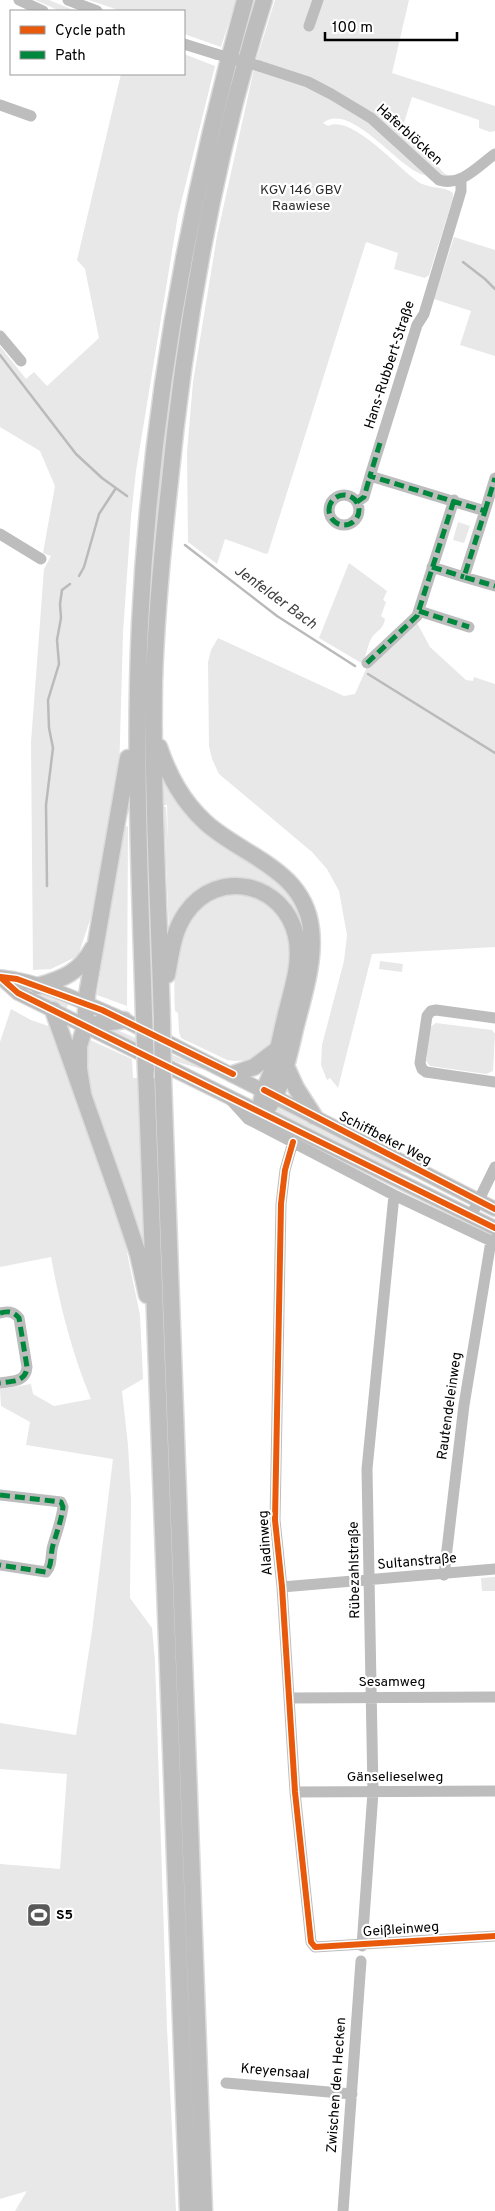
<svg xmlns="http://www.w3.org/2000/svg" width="495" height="2211" viewBox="0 0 495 2211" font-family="Overpass,sans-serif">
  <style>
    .green { fill: #e8e8e8 }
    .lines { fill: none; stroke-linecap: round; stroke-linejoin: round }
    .stream { stroke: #bababa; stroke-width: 2.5 }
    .major-casing { stroke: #dbdbdb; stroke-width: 16 }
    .highway-casing { stroke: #dbdbdb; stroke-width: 19 }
    .minor { stroke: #bdbdbd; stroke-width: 11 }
    .major { stroke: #bdbdbd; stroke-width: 14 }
    .highway { stroke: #bdbdbd; stroke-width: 16 }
    .highway-bridge-casing { stroke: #dbdbdb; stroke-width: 19; stroke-linecap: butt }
    .minor-bridge { stroke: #bdbdbd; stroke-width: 11 }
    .highway-bridge { stroke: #bdbdbd; stroke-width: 16 }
    .quiet { stroke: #00873e; stroke-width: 5; stroke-dasharray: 10 5; stroke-linecap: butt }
    .cycleway-casing { stroke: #fff; stroke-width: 9 }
    .cycleway { stroke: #e8590c; stroke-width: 6 }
    .labels { text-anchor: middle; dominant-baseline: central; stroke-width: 4.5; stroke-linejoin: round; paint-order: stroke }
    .street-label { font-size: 14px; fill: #000; stroke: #fff }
    .park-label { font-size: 14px; fill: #2d2d2d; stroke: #fff }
    .poi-label { font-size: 14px; font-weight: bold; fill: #000; stroke: #fff; text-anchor: start }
    .water-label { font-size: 15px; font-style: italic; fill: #3e3e3e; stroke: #fff }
  </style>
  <rect width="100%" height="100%" fill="#fff"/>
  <path class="green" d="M 35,0 L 49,0 L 76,11 L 60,11 Z
    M 89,0 L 236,0 L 221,47 L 184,34 L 184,11 L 121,11 Z
    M 275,0 L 409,0 L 392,73 L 495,106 L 495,131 L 490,132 L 479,128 L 479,120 L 412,97 L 404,123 L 441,170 L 445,174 L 452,176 L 439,177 L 394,132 L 256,61 Z
    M 184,54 L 215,66 L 178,215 L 136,471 L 131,517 L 123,633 L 119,774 L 97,899 L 78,956 L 51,969 L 33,970 L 31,742 L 44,569 L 51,556 L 43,553 L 55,486 L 40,451 L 0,427 L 0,346 L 26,379 L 34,372 L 47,386 L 99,338 L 85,269 L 77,260 L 121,74 L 184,74 Z
    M 254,69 L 306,86 L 368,122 L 425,175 C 401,172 351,100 323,123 L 328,126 C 353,114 400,171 420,183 C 431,189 444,186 453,193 L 453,198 L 429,275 L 425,278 L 394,269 L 398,253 L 366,242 L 268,553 L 266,554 L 225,539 L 217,564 L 188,542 L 187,452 L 193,382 L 217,236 Z
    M 454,237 L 495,250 L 495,356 L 460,345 L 471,311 L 434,299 Z
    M 458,522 L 470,526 L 464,543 L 453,540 Z
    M 349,563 L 387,591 L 383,600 L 386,602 L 381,616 L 385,619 C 383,629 379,629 373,636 C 368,642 366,656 363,664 L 319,638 Z
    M 416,621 L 430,647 L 466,680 L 473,681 L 474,677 L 495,684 L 495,947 L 372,954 L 338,1088 L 330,1078 L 327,1080 L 321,1065 L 322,1045 L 344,961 L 347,935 L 339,891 L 327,869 L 312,852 L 219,774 L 212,759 L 209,746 L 208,662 L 211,650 L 218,638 L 344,696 L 355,694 L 367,667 Z
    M 164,777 L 281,881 L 306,923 L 299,981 L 290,912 L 227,883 L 169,935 L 164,807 L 166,807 L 168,840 L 167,805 L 164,805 Z
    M 128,826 L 127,1006 L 97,995 L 122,828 Z
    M 228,893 L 254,895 L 281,916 L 291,941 L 291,965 L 272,1048 L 250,1060 L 235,1061 L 227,1060 L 181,1038 L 179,1032 L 178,1013 L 175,1011 C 173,979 174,925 203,904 C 210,899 220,896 228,893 Z
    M 380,961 L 403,964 L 402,972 L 379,969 Z
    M 20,987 L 69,1002 L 66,1010 Z
    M 11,1009 L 31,1020 L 54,1028 L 121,1224 L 140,1315 L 143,1379 L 122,1391 L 128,1445 L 131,1499 L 130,1598 L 152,1628 L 155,1661 L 167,2028 L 176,2211 L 15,2211 L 27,2191 L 0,2199 L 0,1864 L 60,1869 L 67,1774 L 0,1769 L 0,1723 L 76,1735 L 92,1631 L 113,1459 L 26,1445 L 30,1422 L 1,1406 L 0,1389 L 31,1384 L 33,1394 L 54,1406 L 91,1399 C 72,1353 60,1306 51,1257 L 0,1267 L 0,1042 Z
    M 436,1023 L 492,1030 L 495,1034 L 493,1071 L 486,1074 L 430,1066 L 426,1061 L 430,1027 Z
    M 113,1028 L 182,1059 L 206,1067 L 212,1072 L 177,1062 L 106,1029 Z
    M 88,1039 L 132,1059 L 133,1078 L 138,1078 L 144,1258 L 84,1073 Z
    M 279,1107 L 407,1172 L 405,1173 L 379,1165 L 281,1117 L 277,1111 Z
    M 247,1112 L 483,1230 L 482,1232 L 246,1114 Z
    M 495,1577 L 495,1591 L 482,1591 L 481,1578 Z"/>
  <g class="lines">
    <path class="stream" d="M 463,262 L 485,279 L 495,289
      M 0,355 L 76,454 L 102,478 L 127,496
      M 185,545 L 277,616 L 355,666
      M 79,576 L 84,567 L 99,514 L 116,488
      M 368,674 L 495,753
      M 47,886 L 46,805 L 53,748 L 49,728 L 48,700 L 59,664 L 57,640 L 61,618 L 60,604 L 62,590 L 70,584"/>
    <defs>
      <path id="major" d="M 0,977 L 18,993 L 495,1228
        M 1,977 C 41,981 87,1004 124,1020 L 495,1209"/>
      <path id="highway" d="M 159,747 C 169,776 182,801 206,823 C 244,857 304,869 311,929 C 315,962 303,997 295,1029 C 290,1051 280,1100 262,1113
        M 167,975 C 171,954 173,931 186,913 C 218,867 284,883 296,936 C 302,962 292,989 286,1014 C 282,1030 279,1046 275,1062 C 271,1077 262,1090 261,1105
        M 38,986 C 63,979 80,972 93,948
        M 53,1010 L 119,1197 L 138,1254 L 147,1295
        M 144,1015 C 140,885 134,754 140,624 C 150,413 188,203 245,0
        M 162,1024 C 159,909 152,795 154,681 C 156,617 162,553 169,489 C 185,324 214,159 264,0
        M 85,1026 L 124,1020
        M 286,1066 L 296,1088 L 314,1116
        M 146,1069 L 188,2211
        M 233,1074 L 254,1067 L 278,1049
        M 163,1078 L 204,2211
        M 83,1094 L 79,1069 L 79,1046 L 85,1026 L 87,995 L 128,758"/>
    </defs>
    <use href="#major" class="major-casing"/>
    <use href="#highway" class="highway-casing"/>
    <path class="minor" d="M 19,0 L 43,11
      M 68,0 L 97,11
      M 309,26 L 318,0
      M 184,44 L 216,54
      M 259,66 L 308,82 L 331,94 L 371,118 L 439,180 C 461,187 478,166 495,154
      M 0,105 L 31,116
      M 461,179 L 461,191 L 424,314 L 417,325 L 370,476 L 485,511 L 464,577 L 495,586
      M 0,336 L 21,361
      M329 510a15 15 0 1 1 30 0a15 15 0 1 1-30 0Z
      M 357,502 L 364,497 L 370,476
      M 485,511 L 495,478
      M 0,534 L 41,559
      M 432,567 L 464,577
      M 419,611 L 469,627
      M 367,663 L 417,616 L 454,500
      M 495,1018 L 436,1010 L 431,1011 L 427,1016 L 420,1063 L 422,1069 L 426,1072 L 495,1082
      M 228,1097 L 248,1119 L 394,1195 L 491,1241 L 495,1239
      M 293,1142 L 285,1170 L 281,1204 L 275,1520 L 282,1587 L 295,1792 L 311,1942 L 315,1947 L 495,1936
      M 471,1216 L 495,1167
      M 0,1313 C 8,1311 13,1311 19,1318 L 27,1367 C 26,1382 13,1381 0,1383
      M 0,1495 L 61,1502 L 63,1507 C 61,1522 57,1531 53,1545 C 50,1554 53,1565 46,1572 L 0,1565
      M 444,1575 L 464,1405 L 491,1241
      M 282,1587 L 495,1569
      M 289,1698 L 495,1697
      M 295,1792 L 495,1791
      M 362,1946 L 373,1792 L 367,1469 L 394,1195
      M 226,2083 L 352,2094
      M 343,2211 L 361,1961"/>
    <use href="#major" class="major"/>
    <use href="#highway" class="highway"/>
    <defs>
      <path id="highway-bridge" d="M 144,1015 L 146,1069
        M 162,1024 L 163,1078"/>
    </defs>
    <use href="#highway-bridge" class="highway-bridge-casing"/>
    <path class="minor-bridge" d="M 216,54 L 259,66"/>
    <use href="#highway-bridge" class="highway-bridge"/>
    <path class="quiet" d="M 380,443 L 370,476 L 485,511 L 464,577 L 495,586
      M329 510a15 15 0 1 1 30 0a15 15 0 1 1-30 0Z
      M 357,502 L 364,497 L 370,476
      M 485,511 L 495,478
      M 432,567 L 464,577
      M 419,611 L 469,627
      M 367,663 L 417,616 L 454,500
      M 0,1313 C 8,1311 13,1311 19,1318 L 27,1367 C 26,1382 13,1381 0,1383
      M 0,1495 L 61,1502 L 63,1507 C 61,1522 57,1531 53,1545 C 50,1554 53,1565 46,1572 L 0,1565"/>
    <defs>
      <path id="cycleway" d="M 0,977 L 18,993 L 495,1228
        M 1,977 L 17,979 L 102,1010 L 233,1074
        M 264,1090 L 495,1209
        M 293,1142 L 285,1170 L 281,1204 L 275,1520 L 282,1587 L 295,1792 L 311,1942 L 315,1947 L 495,1936"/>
    </defs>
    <use href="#cycleway" class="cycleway-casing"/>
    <use href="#cycleway" class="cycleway"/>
  </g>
  <defs>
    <symbol id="stadium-square" viewBox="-11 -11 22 22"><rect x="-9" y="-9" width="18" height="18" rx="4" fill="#595959" stroke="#fff"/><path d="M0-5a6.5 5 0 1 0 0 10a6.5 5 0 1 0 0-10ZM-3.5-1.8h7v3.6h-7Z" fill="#fff"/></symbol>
  </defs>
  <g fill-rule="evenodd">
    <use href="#stadium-square" x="25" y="1901" width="28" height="28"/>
  </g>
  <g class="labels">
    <g class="street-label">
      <text transform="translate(409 135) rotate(42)">Haferblöcken</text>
      <text transform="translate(390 365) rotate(-72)">Hans-Rubbert-Straße</text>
      <text transform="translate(385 1139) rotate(27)">Schiffbeker Weg</text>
      <text transform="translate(450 1406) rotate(-82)">Rautendeleinweg</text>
      <text transform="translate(266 1543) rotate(-94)">Aladinweg</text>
      <text transform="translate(417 1562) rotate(-5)">Sultanstraße</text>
      <text transform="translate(355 1570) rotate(-91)">Rübezahlstraße</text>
      <text x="392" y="1682">Sesamweg</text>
      <text x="395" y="1777">Gänselieselweg</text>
      <text transform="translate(401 1930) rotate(-4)">Geißleinweg</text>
      <text transform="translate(275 2072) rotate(5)">Kreyensaal</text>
      <text transform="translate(337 2085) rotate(-86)">Zwischen den Hecken</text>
    </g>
    <g class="park-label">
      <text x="301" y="190">KGV 146 GBV<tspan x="301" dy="16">Raawiese</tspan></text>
    </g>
    <g class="poi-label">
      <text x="56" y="1915">S5</text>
    </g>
    <g class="water-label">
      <text transform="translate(275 598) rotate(36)">Jenfelder Bach</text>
    </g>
  </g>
  <rect x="10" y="10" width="175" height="65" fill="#ffffff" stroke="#999999"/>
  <rect x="20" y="26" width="25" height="8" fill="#e8590c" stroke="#999999"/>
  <text x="55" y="35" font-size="15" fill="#000000">Cycle path</text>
  <rect x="20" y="51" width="25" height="8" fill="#00873e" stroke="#999999"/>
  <text x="55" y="60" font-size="15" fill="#000000">Path</text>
  <path d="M325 32v8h132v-8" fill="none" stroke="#000000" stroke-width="2.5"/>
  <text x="332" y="32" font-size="15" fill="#000000" stroke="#ffffff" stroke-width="4" paint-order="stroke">100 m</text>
</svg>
